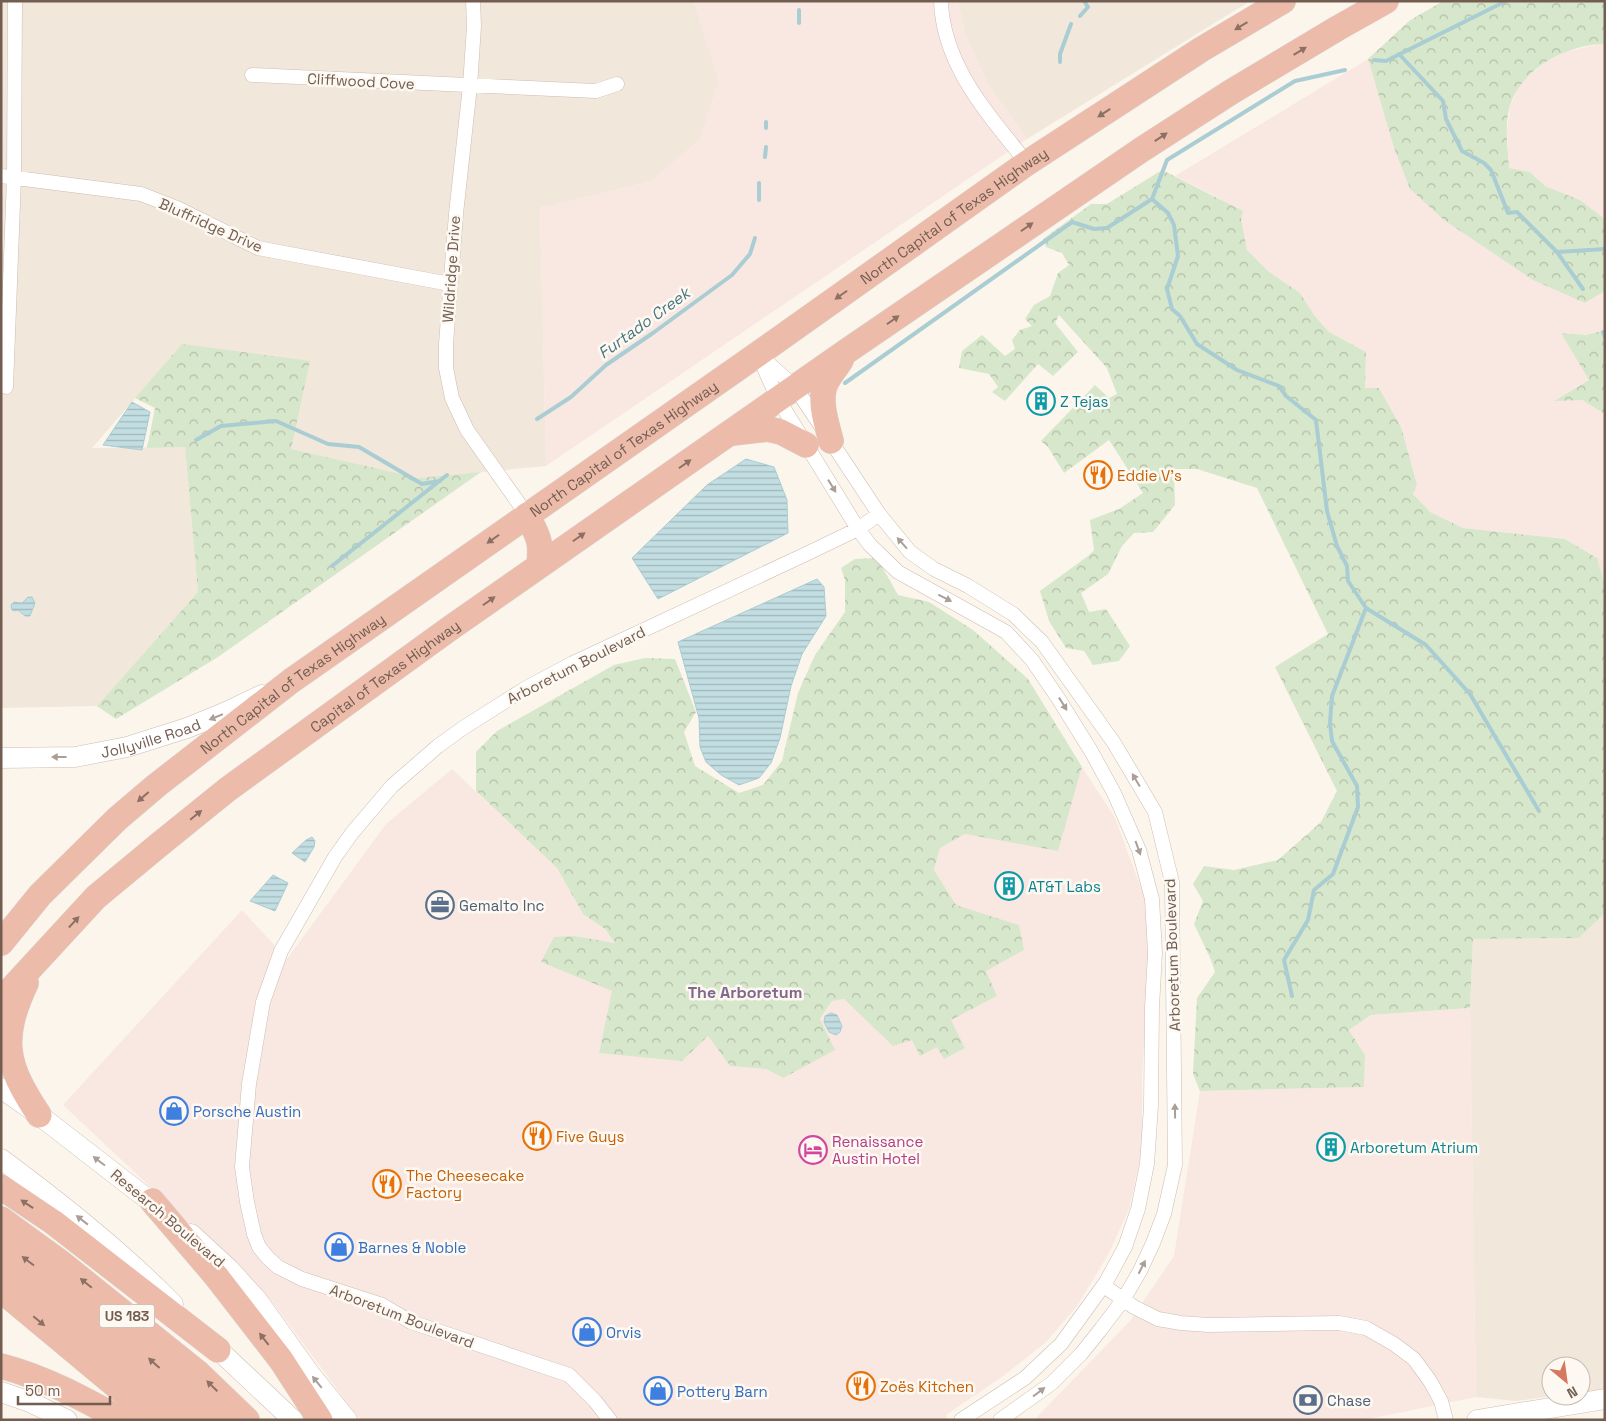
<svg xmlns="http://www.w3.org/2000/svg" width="1606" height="1421" viewBox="0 0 1606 1421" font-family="'Space Grotesk',sans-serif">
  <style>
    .residential { fill: #f1e7db }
    .commercial { fill: #f9e8e1 }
    .forest { fill: url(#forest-crowns) }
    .water { fill: url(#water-rules); stroke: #a9cdd3 }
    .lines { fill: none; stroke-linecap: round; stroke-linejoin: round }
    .stream { stroke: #a9cdd3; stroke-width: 4 }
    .street-casing { stroke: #ccbdb2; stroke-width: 15 }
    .secondary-casing { stroke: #cebdb0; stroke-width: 21 }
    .highway-casing { stroke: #d8d2ce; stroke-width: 26 }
    .street { stroke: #fff; stroke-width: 14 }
    .secondary { stroke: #fff; stroke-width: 20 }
    .highway { stroke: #edbbaa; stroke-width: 25 }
    .oneway { fill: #8b7063 }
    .oneway2 { fill: #ab9e97 }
    .labels { text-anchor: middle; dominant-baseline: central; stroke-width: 5; stroke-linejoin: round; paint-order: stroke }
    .shield { fill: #fdf9f2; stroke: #9c8c81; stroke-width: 1 }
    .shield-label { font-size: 14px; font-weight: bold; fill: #735d51 }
    .street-label { font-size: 15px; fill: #735d51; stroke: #fdf9f2 }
    .culture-label { font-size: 15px; fill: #0d838f; stroke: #fdf9f2; text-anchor: start }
    .food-label { font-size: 15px; fill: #c56008; stroke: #fdf9f2; text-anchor: start }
    .service-label { font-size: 15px; fill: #4e5e75; stroke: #fdf9f2; text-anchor: start }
    .shop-label { font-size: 15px; fill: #366cbe; stroke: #fdf9f2; text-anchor: start }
    .hotel-label { font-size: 15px; fill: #b23c85; stroke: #fdf9f2; text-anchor: start }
    .water-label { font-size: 16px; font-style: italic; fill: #49757d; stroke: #fdf9f2 }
    .neighbourhood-label { font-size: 16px; font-weight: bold; fill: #81698e; stroke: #fdf9f2 }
  </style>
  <defs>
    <pattern id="forest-crowns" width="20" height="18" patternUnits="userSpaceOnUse" patternTransform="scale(1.25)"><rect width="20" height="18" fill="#d7e7cb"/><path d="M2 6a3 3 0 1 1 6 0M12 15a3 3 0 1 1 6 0" fill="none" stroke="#b3bea7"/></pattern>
    <pattern id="water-rules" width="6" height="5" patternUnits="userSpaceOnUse" patternTransform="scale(1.25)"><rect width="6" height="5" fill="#c2dee3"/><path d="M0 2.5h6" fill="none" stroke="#a2b7ba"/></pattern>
  </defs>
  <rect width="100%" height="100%" fill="#fbf5ec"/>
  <path class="residential" d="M 1,1 L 694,1 L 719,81 L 700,140 L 650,182 L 540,208 L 546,466 L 419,478 L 290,449 L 182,344 L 92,448 L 185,447 L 198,592 L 97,706 L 1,708 Z
    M 958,1 L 1250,1 L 1027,139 L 988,85 L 964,32 Z
    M 1597,558 L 1605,559 L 1605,585 Z
    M 1605,913 L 1605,1389 L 1581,1392 L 1581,1366 L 1551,1366 L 1552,1396 L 1516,1401 L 1476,1397 L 1470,1008 L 1473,939 L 1579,938 Z"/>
  <path class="commercial" d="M 694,1 L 958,1 L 964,32 L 988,85 L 1027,139 L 546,466 L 540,208 L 650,182 L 700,140 L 719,81 Z
    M 1601,44 L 1605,44 L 1605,219 L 1580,200 L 1545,186 L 1530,172 L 1509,168 L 1507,130 L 1510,107 L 1520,83 L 1546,62 L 1567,51 Z
    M 1368,59 L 1394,148 L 1410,189 L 1585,303 L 1605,291 L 1605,330 L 1586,335 L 1562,333 L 1589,380 L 1555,400 L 1582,400 L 1605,414 L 1605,559 L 1597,558 L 1565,539 L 1463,528 L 1430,512 L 1413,494 L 1417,483 L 1401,427 L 1379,388 L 1365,388 L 1366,352 L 1329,332 L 1314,315 L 1300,293 L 1268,271 L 1247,250 L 1241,218 L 1221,199 L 1175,176 Z
    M 1082,767 L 1115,818 L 1145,899 L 1150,973 L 1142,1074 L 1142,1150 L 1129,1209 L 1108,1255 L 1077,1306 L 1046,1342 L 1006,1374 L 946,1415 L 948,1420 L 360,1420 L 271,1300 L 63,1105 L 242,910 L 287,959 L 386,824 L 452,769 L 557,868 L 583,914 L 605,929 L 615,943 L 575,936 L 541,961 L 613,991 L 599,1053 L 708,1036 L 730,1066 L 766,1069 L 783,1078 L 832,1001 L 844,999 L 865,1018 L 912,1040 L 937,1047 L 965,1048 L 950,1020 L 996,996 L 986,971 L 1019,925 L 956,906 L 934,870 L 940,848 L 965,834 L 1058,850 Z
    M 1470,1008 L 1476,1397 L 1364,1420 L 1034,1420 L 1130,1321 L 1174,1256 L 1200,1091 L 1364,1087 L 1365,1055 L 1349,1030 L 1371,1015 Z"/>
  <path class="forest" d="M 1443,1 L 1605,1 L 1605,44 C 1567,44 1521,69 1510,106 C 1504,125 1508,149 1509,168 L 1530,172 L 1545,186 L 1580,200 L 1605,219 L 1605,291 L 1585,303 L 1533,280 L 1444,220 L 1410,189 L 1394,148 L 1368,59 L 1409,21 Z
    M 1162,170 L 1243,211 L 1241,218 L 1247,250 L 1268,271 L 1300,293 L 1314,315 L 1329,332 L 1366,352 L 1365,388 L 1379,388 L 1401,427 L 1417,484 L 1413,494 L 1430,512 L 1463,528 L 1565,539 L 1597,558 L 1605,585 L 1605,913 L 1579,938 L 1473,939 L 1470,1008 L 1371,1015 L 1349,1030 L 1365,1055 L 1364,1087 L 1200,1091 L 1193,1074 L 1197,998 L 1215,972 L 1211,960 L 1194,924 L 1203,901 L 1193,884 L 1204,866 L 1234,870 L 1278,860 L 1321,822 L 1337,791 L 1275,667 L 1328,634 L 1257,488 L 1197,469 L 1174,469 L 1175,505 L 1153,532 L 1134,533 L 1122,546 L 1108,574 L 1081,593 L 1089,612 L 1106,609 L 1130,646 L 1119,661 L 1093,665 L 1084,651 L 1066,648 L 1049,621 L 1040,591 L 1088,556 L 1094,550 L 1090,520 L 1119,509 L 1143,493 L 1109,440 L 1064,473 L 1048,447 L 1041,441 L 1095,385 L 1109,398 L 1117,394 L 1107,368 L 1059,315 L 1055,323 L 1078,352 L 1053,376 L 1038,364 L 1005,401 L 992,392 L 998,387 L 989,374 L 959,368 L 962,351 L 982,335 L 1005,356 L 1015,349 L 1012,340 L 1020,330 L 1032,326 L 1025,319 L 1034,305 L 1050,296 L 1058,273 L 1069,265 L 1062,253 L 1046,247 L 1043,239 L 1091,204 L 1107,204 Z
    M 1605,330 L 1605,414 L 1582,400 L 1554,401 L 1589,380 L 1561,333 L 1586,335 Z
    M 182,344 L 310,361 L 291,449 L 419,478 L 481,472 L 218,657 L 116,719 L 97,706 L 198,592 L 185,447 L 147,448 L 155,408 L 135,398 Z
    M 877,558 L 898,595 L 929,602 L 973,630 L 1028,679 L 1082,767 L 1058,851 L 965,834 L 940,848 L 934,870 L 956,905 L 1019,925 L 1024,950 L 986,971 L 997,996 L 951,1020 L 965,1048 L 944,1059 L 937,1047 L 920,1056 L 912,1040 L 893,1046 L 844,999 L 832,1001 L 820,1019 L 835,1050 L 783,1078 L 766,1069 L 730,1066 L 708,1036 L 682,1061 L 599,1053 L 612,991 L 541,962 L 554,937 L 575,936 L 615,943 L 605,929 L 583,914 L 557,868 L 476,791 L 476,752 L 497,731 L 614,665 L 645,658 L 675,659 L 696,712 L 684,732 L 695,766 L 739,793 L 763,785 L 782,761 L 798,693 L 815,655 L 845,612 L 845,580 L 841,568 L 855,559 Z"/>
  <path class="water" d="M 132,402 L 150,412 L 142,450 L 103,445 Z
    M 746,459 L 774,467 L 787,500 L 788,533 L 658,599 L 632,558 L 707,485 Z
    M 817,579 L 824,587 L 826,616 L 802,654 L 791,686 L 780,738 L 771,763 L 759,778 L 739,785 L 721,775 L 706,762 L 700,747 L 699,718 L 678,642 Z
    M 28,597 L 32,597 L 35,603 L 30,616 L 25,616 L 18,610 L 15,611 L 12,610 L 11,605 L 14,602 L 22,603 Z
    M 312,837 L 315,841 L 314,847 L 305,862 L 292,853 L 306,840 Z
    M 273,875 L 288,883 L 275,911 L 250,901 Z
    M 831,1013 L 837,1015 L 842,1026 L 840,1032 L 836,1035 L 829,1032 L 824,1022 L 825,1016 Z"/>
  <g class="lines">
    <path class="stream" d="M 799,10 L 799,23
      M 1080,16 L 1088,7 L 1084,1
      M 1399,54 L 1443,101 L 1446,119 L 1462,151 L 1484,163 L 1491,170 L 1508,213 L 1517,212 L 1557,252 L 1605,249
      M 1374,60 L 1386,61 L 1506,1
      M 1060,62 L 1060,54 L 1071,24
      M 766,128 L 766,122
      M 765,157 L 766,147
      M 1152,199 L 1167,160 L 1295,81 L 1345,70
      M 759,200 L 759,183
      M 1557,252 L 1583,289
      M 1603,332 L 1605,337
      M 845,383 L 1072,222 L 1094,229 L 1107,228 L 1152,199 L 1168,213 L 1174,225 L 1178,256 L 1167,289 L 1172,309 L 1180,316 L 1197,344 L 1237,370 L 1279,386 L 1286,396 L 1316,420 L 1327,511 L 1337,546 L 1347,566 L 1348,581 L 1366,608 L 1426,645 L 1470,694 L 1539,811
      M 537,419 L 571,397 L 606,365 L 653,333 L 732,275 L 750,254 L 755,238
      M 196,440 L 221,426 L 276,421 L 328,444 L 359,447 L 422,484 L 440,481
      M 332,566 L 447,475
      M 1292,996 L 1284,960 L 1308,920 L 1314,890 L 1333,874 L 1358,807 L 1357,786 L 1332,741 L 1330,723 L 1332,696 L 1366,608"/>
    <defs>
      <path id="street" d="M 473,1 L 474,26 L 470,86 L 456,214 L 446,344 L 446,368 L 452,398 L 467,430 L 527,515
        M 941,1 C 943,66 989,115 1027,163
        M 252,75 L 596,91 L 617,84
        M 1,176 L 141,194 L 177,208 L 258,248 L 450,284
        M 758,354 L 795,387 L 879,514 L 910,552 L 934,569 L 968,586 L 1013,614 L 1042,642 L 1114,743 L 1155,812 L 1172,882 L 1175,1165 L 1164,1214 L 1153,1243 L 1140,1271 L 1123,1300 L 1101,1329 L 1081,1354 L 1052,1383 L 1000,1420
        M 760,359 L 778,399 L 858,529 L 870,545 L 898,572 L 1006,632 L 1032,660 L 1058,698 L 1091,751 L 1114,793 L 1139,850 L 1152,899 L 1155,953 L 1152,1007 L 1151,1106 L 1147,1164 L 1138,1209 L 1125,1247 L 1106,1282 L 1061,1344 L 1025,1378 L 961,1420
        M 6,387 L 14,178 L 15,1
        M 1104,1286 L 1134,1307 L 1158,1319 L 1181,1323 L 1208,1325 L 1339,1323 L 1366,1328 L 1394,1344 L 1414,1359 L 1430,1381 L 1441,1401 L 1446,1420
        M 610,1420 L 595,1401 L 569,1375 L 411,1322 L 382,1305 L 302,1279 L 278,1267 L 268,1258 L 259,1247 L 254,1234 L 247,1202 L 242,1167 L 249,1084 L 263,1002 L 281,951 L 335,857 L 352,833 L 392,786 L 438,746 L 463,728 L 526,688 L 573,663 L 804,555 L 858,529 L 879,514"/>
      <g id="secondary">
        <path id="s1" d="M 1,758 L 75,757 L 127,747 L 187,728 L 224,713 L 262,695"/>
        <path d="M 1,1088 L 39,1115 L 163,1211"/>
        <path d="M 1,1159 C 62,1204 120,1250 173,1304"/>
        <path d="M 191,1234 L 229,1269 L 258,1301 L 310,1374 L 347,1420"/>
        <path d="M 207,1339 L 293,1420"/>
        <path d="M 1,1392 L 30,1402 L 67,1420"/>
        <path d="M 1477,1420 L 1605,1399"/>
      </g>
      <g id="highway">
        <path d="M 732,433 L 768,429 L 781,432 L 806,445"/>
        <path d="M 831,441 C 827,424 818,401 826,383 C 830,375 837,367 841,360"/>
        <path d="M 527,515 C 538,536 542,541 539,565"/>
        <path id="s2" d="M 1,943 L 40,895 L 117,819 L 157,785 L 291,681 L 758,354 L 1027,163 L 1202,49 L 1283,1"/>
        <path d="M 26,983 C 0,1039 5,1064 39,1115"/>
        <path id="s3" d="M 1,1000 L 96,897 L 160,844 L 228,789 L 449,629 L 847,351 L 1141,150 L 1231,92 L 1338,28 L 1386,1"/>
        <path d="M 1,1187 L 53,1222 L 218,1350"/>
        <path d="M 152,1201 L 216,1276 L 281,1360 L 320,1420"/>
        <path d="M 1,1219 L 60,1262 L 198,1373 L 247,1420"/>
        <path d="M 1,1240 L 110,1323 L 216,1420"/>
        <path d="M 1,1266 L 107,1346 L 189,1420"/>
        <path d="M 1,1290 L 157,1420"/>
        <path d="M 1,1366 C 44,1377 84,1399 122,1420"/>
      </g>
    </defs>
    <use href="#street" class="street-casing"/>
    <use href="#secondary" class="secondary-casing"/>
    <use href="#highway" class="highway-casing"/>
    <use href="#street" class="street"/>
    <use href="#secondary" class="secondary"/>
    <use href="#highway" class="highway"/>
  </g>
  <defs><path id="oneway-solid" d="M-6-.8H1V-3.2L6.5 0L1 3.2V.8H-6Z" transform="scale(1.25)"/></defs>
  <g class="oneway">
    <use href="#oneway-solid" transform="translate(1241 26) rotate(149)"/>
    <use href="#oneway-solid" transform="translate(1300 51) rotate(-31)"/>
    <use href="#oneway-solid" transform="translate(1104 113) rotate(147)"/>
    <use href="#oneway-solid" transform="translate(1161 137) rotate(-33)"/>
    <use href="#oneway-solid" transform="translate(1027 227) rotate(-35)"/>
    <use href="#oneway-solid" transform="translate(841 295) rotate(145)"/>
    <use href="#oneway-solid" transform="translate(893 320) rotate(-35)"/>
    <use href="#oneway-solid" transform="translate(685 464) rotate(-35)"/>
    <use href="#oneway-solid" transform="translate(579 537) rotate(-35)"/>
    <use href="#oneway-solid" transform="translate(493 539) rotate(145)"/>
    <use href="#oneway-solid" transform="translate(489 601) rotate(-35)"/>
    <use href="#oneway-solid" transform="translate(143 797) rotate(139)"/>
    <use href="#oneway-solid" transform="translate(196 815) rotate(-39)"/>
    <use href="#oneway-solid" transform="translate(74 922) rotate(-47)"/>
    <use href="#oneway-solid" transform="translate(27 1204) rotate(-146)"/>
    <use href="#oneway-solid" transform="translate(28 1261) rotate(-143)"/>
    <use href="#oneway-solid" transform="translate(86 1283) rotate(-141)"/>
    <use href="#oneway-solid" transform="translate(39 1321) rotate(40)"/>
    <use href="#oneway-solid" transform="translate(264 1339) rotate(-128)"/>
    <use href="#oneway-solid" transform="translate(154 1363) rotate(-138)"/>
    <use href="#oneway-solid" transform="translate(212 1386) rotate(-136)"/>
  </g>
  <g class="oneway2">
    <use href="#oneway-solid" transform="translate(832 486) rotate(58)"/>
    <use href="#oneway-solid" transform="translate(902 543) rotate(-132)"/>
    <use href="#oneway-solid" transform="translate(945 598) rotate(27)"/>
    <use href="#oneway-solid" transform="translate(1063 704) rotate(58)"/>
    <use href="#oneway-solid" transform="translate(216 717) rotate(158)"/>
    <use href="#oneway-solid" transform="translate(59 757) rotate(180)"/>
    <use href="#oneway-solid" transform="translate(1136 780) rotate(-121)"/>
    <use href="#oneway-solid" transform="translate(1138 848) rotate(70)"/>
    <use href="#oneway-solid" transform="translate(1175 1111) rotate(-91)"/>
    <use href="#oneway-solid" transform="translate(99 1161) rotate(-143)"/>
    <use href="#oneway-solid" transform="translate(82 1220) rotate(-142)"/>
    <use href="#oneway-solid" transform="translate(1142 1267) rotate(-63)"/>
    <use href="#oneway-solid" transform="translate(317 1382) rotate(-129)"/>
    <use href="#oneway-solid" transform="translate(1039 1392) rotate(-37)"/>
  </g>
  <defs>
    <symbol id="building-ring" viewBox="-11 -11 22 22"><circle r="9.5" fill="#fdf9f2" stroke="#0f9aa8" stroke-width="1.5"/><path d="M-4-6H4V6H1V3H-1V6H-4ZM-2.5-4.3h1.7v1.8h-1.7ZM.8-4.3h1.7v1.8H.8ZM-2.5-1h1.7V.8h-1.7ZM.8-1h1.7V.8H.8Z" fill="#0f9aa8"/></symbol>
    <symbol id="restaurant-ring" viewBox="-11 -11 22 22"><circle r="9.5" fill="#fdf9f2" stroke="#e8710a" stroke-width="1.5"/><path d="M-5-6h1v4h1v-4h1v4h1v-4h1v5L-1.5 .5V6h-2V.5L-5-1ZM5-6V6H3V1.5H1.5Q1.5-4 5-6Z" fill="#e8710a"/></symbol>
    <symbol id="office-ring" viewBox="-11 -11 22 22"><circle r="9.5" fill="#fdf9f2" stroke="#5c6f8a" stroke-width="1.5"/><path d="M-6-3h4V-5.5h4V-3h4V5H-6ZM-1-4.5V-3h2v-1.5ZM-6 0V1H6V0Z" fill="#5c6f8a"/></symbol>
    <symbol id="shop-ring" viewBox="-11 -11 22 22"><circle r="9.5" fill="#fdf9f2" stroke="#3f7fe0" stroke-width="1.5"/><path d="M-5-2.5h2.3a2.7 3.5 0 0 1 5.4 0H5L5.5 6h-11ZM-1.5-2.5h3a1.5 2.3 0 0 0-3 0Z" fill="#3f7fe0"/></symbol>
    <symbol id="hotel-ring" viewBox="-11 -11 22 22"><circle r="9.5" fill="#fdf9f2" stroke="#d1479c" stroke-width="1.5"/><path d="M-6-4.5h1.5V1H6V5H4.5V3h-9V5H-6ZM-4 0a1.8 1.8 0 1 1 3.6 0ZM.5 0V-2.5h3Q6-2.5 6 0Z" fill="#d1479c"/></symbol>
    <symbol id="bank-ring" viewBox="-11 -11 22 22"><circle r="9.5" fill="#fdf9f2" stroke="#5c6f8a" stroke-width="1.5"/><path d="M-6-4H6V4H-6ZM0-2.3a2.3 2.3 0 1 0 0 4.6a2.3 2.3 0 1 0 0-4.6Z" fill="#5c6f8a"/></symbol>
  </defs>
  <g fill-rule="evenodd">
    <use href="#building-ring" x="1025" y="385" width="32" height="32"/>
    <use href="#restaurant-ring" x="1082" y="459" width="32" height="32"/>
    <use href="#building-ring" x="993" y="870" width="32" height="32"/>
    <use href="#office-ring" x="424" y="889" width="32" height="32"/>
    <use href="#shop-ring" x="158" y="1095" width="32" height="32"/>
    <use href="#restaurant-ring" x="521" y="1120" width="32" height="32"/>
    <use href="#building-ring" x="1315" y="1131" width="32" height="32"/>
    <use href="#hotel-ring" x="797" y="1134" width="32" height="32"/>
    <use href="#restaurant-ring" x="371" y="1168" width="32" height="32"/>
    <use href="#shop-ring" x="323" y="1231" width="32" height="32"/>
    <use href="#shop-ring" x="571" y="1316" width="32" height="32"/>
    <use href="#restaurant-ring" x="845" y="1370" width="32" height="32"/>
    <use href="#shop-ring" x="642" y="1375" width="32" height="32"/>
    <use href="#bank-ring" x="1292" y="1384" width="32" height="32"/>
  </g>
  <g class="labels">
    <rect class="shield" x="99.5" y="1304.5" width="55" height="23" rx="4"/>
    <g class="shield-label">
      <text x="127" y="1316">US 183</text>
    </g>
    <g class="street-label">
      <text transform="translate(361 81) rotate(3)">Cliffwood Cove</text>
      <text stroke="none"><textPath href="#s2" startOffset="1202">North Capital of Texas Highway</textPath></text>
      <text transform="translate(211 225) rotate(24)">Bluffridge Drive</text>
      <text transform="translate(451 269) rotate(-86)">Wildridge Drive</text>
      <text stroke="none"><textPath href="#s2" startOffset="798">North Capital of Texas Highway</textPath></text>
      <text transform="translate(576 665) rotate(-27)">Arboretum Boulevard</text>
      <text stroke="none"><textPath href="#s3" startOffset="504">Capital of Texas Highway</textPath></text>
      <text stroke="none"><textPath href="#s2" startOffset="392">North Capital of Texas Highway</textPath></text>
      <text stroke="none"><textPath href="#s1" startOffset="152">Jollyville Road</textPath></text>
      <text transform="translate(1172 955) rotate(-92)">Arboretum Boulevard</text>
      <text transform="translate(168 1218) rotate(40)">Research Boulevard</text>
      <text transform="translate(402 1316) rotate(21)">Arboretum Boulevard</text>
    </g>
    <g class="culture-label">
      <text x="1060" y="401">Z Tejas</text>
      <text x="1028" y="886">AT&amp;T Labs</text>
      <text x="1350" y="1147">Arboretum Atrium</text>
    </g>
    <g class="food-label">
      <text x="1117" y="475">Eddie V's</text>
      <text x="556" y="1136">Five Guys</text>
      <text x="406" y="1175">The Cheesecake<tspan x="406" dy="17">Factory</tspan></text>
      <text x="880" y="1386">Zoës Kitchen</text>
    </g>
    <g class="service-label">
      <text x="459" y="905">Gemalto Inc</text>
      <text x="1327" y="1400">Chase</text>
    </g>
    <g class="shop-label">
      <text x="193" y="1111">Porsche Austin</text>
      <text x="358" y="1247">Barnes &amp; Noble</text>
      <text x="606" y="1332">Orvis</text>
      <text x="677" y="1391">Pottery Barn</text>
    </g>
    <g class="hotel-label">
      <text x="832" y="1141">Renaissance<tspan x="832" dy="17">Austin Hotel</tspan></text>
    </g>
    <g class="water-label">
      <text transform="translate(644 323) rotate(-36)">Furtado Creek</text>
    </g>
    <g class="neighbourhood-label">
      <text x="745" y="992">The Arboretum</text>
    </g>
  </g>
  <rect width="1606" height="1421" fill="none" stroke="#735d51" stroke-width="5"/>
  <g transform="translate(1566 1381) rotate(151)"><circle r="24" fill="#fdf9f2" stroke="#c6bbb2"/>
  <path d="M0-4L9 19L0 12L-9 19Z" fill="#d6785f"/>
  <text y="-8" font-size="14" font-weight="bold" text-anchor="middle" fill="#735d51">N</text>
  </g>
  <path d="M18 1396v8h92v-8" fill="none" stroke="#735d51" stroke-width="2.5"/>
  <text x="25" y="1396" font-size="15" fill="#735d51" stroke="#fdf9f2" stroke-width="4" paint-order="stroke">50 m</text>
</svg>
